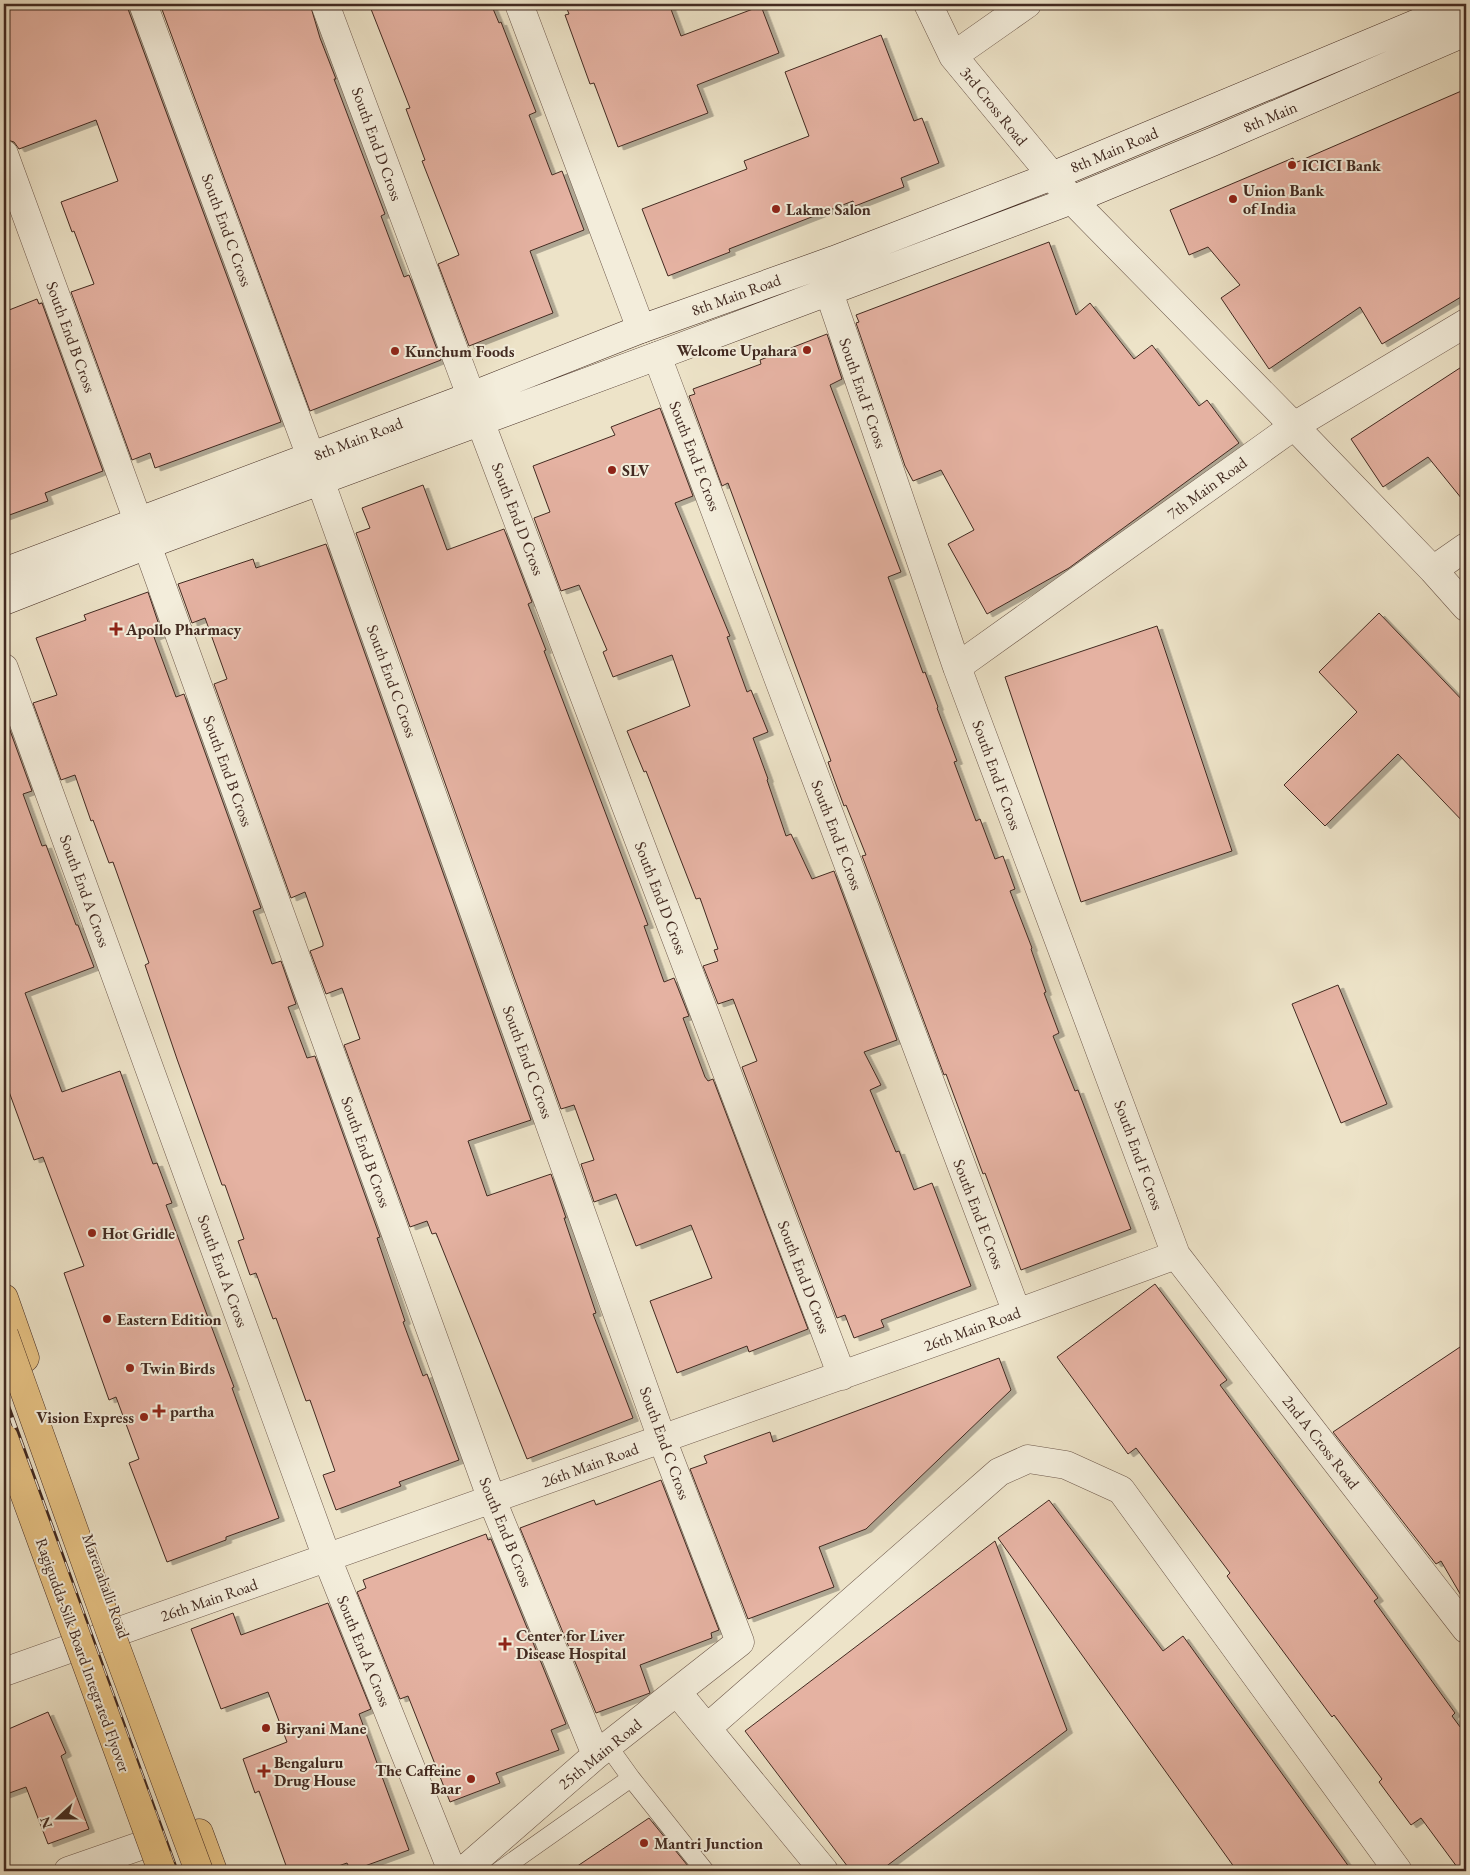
<svg xmlns="http://www.w3.org/2000/svg" width="1470" height="1875" viewBox="0 0 1470 1875" font-family="'EB Garamond',serif">
  <style>
    .building { fill: #e5b2a2; stroke: #422a21; filter: url(#shadow) }
    .lines { fill: none; stroke-linecap: round; stroke-linejoin: round }
    .service-casing { stroke: #6d584b; stroke-width: 19 }
    .minor-casing { stroke: #6d584b; stroke-width: 29 }
    .secondary-casing { stroke: #422a21; stroke-width: 29 }
    .primary-casing { stroke: #422a21; stroke-width: 29 }
    .service { stroke: #f3eddb; stroke-width: 18 }
    .minor { stroke: #f3eddb; stroke-width: 28 }
    .secondary { stroke: #f3eddb; stroke-width: 28 }
    .primary { stroke: #e6c284; stroke-width: 28 }
    .rail-casing { stroke: #422a21; stroke-width: 5.5 }
    .rail { stroke: #f3eddb; stroke-width: 4; stroke-dasharray: 11; stroke-linecap: butt }
    .primary-bridge-casing { stroke: #422a21; stroke-width: 29; stroke-linecap: butt }
    .primary-bridge { stroke: #e6c284; stroke-width: 28 }
    .poi-dot { fill: #8f2418; stroke: #f3eddb; stroke-width: 2 }
    .labels { text-anchor: middle; dominant-baseline: central; stroke-width: 4; stroke-linejoin: round; paint-order: stroke }
    .street-label { font-size: 16px; fill: #422a21; stroke: #f3eddb }
    .poi-label { font-size: 16px; font-weight: bold; fill: #422a21; stroke: #f3eddb; text-anchor: start }
  </style>
  <defs>
    <filter id="shadow"><feDropShadow dx="5.5" dy="3" stdDeviation="0" flood-color="#0004"/></filter>
  </defs>
  <rect width="100%" height="100%" fill="#ede3c8"/>
  <filter id="stains"><feTurbulence type="fractalNoise" baseFrequency=".004" numOctaves="4"/><feColorMatrix values="0 0 0 0 .2 0 0 0 0 .09 0 0 0 0 .02 0 0 0 .5 -.17"/></filter>
  <radialGradient id="worn" r=".72"><stop offset=".6" stop-color="#630" stop-opacity="0"/><stop offset="1" stop-color="#630" stop-opacity=".3"/></radialGradient>
  <path class="building" d="M 4,4 L 128,4 L 128,9 L 281,422 L 155,468 L 150,453 L 132,460 L 71,292 L 94,284 L 74,231 L 72,232 L 61,202 L 118,181 L 96,120 L 19,149 L 14,142 L 4,139 Z
    M 160,4 L 310,4 L 320,38 L 336,79 L 334,79 L 385,214 L 381,216 L 404,277 L 409,275 L 441,360 L 310,411 Z
    M 369,4 L 491,4 L 499,23 L 501,22 L 536,112 L 529,115 L 552,175 L 562,171 L 584,230 L 530,251 L 553,313 L 469,346 L 438,264 L 459,255 L 422,161 L 425,160 L 406,109 L 410,108 Z
    M 565,4 L 669,4 L 681,36 L 761,6 L 779,53 L 697,85 L 708,113 L 618,147 L 594,83 L 590,84 L 565,15 L 569,14 Z
    M 881,35 L 914,121 L 922,118 L 939,163 L 901,178 L 904,187 L 855,206 L 853,201 L 729,249 L 730,252 L 668,276 L 642,209 L 747,169 L 744,161 L 809,136 L 785,72 Z
    M 1466,89 L 1466,294 L 1382,344 L 1360,307 L 1269,369 L 1221,298 L 1240,285 L 1208,247 L 1189,255 L 1170,210 L 1293,158 L 1295,163 Z
    M 1049,242 L 1076,315 L 1090,303 L 1134,359 L 1152,345 L 1199,406 L 1207,400 L 1239,443 L 1069,568 L 987,614 L 948,544 L 974,530 L 941,470 L 913,481 L 905,466 L 856,323 L 859,322 L 856,315 Z
    M 37,299 L 39,304 L 42,303 L 103,471 L 45,493 L 48,501 L 4,517 L 4,312 Z
    M 827,334 L 842,379 L 830,385 L 901,572 L 888,577 L 923,673 L 925,672 L 938,707 L 937,708 L 957,761 L 954,762 L 976,821 L 980,819 L 995,859 L 1003,856 L 1015,889 L 1010,891 L 1032,948 L 1031,949 L 1046,992 L 1044,993 L 1059,1033 L 1053,1036 L 1075,1091 L 1078,1090 L 1131,1229 L 1021,1270 L 985,1173 L 983,1174 L 946,1074 L 944,1075 L 864,861 L 862,856 L 866,855 L 846,805 L 844,806 L 830,768 L 828,762 L 831,761 L 728,483 L 722,486 L 689,396 L 695,394 L 693,389 L 761,364 L 760,360 Z
    M 1466,364 L 1466,504 L 1428,457 L 1383,487 L 1351,439 Z
    M 660,408 L 693,496 L 675,503 L 730,636 L 727,637 L 747,692 L 751,690 L 768,732 L 753,738 L 768,779 L 767,780 L 786,836 L 791,834 L 812,879 L 834,871 L 897,1040 L 864,1052 L 881,1085 L 870,1090 L 896,1152 L 899,1151 L 914,1190 L 932,1183 L 971,1286 L 881,1320 L 884,1327 L 854,1338 L 845,1315 L 837,1318 L 742,1067 L 757,1061 L 733,999 L 718,1004 L 703,966 L 718,961 L 714,950 L 718,949 L 700,898 L 696,899 L 646,771 L 644,772 L 627,731 L 690,706 L 672,655 L 613,677 L 603,652 L 607,650 L 579,585 L 561,591 L 534,518 L 550,512 L 533,466 L 615,435 L 611,427 Z
    M 423,485 L 447,550 L 504,529 L 532,602 L 528,604 L 546,650 L 544,651 L 648,925 L 644,926 L 664,982 L 674,978 L 689,1016 L 683,1018 L 705,1077 L 708,1081 L 713,1079 L 808,1329 L 749,1352 L 747,1346 L 677,1373 L 650,1301 L 712,1278 L 691,1225 L 636,1246 L 616,1194 L 594,1202 L 581,1164 L 594,1160 L 574,1105 L 561,1109 L 356,533 L 370,528 L 362,508 Z
    M 326,544 L 531,1120 L 468,1141 L 487,1196 L 551,1174 L 566,1218 L 564,1218 L 596,1313 L 593,1314 L 633,1418 L 527,1459 L 436,1233 L 432,1234 L 427,1221 L 410,1227 L 344,1045 L 360,1039 L 342,988 L 326,994 L 310,951 L 323,946 L 323,943 L 305,892 L 291,898 L 214,684 L 227,679 L 205,618 L 192,623 L 178,584 L 253,559 L 256,568 Z
    M 148,592 L 162,634 L 154,637 L 176,697 L 184,694 L 261,908 L 253,911 L 272,964 L 281,961 L 296,1004 L 288,1007 L 307,1058 L 315,1056 L 380,1237 L 377,1238 L 405,1321 L 403,1322 L 423,1376 L 427,1374 L 459,1460 L 399,1482 L 401,1486 L 336,1510 L 323,1475 L 335,1471 L 310,1400 L 306,1401 L 276,1318 L 273,1319 L 256,1273 L 250,1275 L 238,1241 L 244,1239 L 225,1185 L 222,1185 L 177,1059 L 145,965 L 149,963 L 113,862 L 109,863 L 93,820 L 91,821 L 75,775 L 61,780 L 33,703 L 57,695 L 36,638 L 86,620 L 84,615 Z
    M 1379,613 L 1466,704 L 1466,825 L 1398,754 L 1325,826 L 1284,785 L 1357,712 L 1319,672 Z
    M 1157,626 L 1232,851 L 1081,902 L 1005,677 Z
    M 4,714 L 32,791 L 23,794 L 42,846 L 46,845 L 76,925 L 78,925 L 94,967 L 25,993 L 62,1092 L 120,1071 L 153,1164 L 157,1163 L 172,1203 L 166,1205 L 234,1387 L 232,1388 L 279,1518 L 226,1537 L 226,1540 L 167,1562 L 129,1463 L 139,1459 L 116,1397 L 109,1400 L 64,1273 L 84,1266 L 43,1157 L 34,1160 L 4,1078 Z
    M 1338,985 L 1387,1104 L 1341,1123 L 1292,1004 Z
    M 1155,1284 L 1227,1380 L 1220,1385 L 1378,1598 L 1374,1601 L 1455,1713 L 1452,1716 L 1466,1735 L 1466,1871 L 1460,1871 L 1421,1818 L 1411,1825 L 1379,1782 L 1382,1779 L 1334,1715 L 1332,1717 L 1227,1576 L 1230,1573 L 1136,1448 L 1128,1454 L 1057,1357 Z
    M 1466,1343 L 1466,1604 L 1441,1561 L 1436,1564 L 1333,1432 Z
    M 999,1358 L 1011,1390 L 866,1529 L 819,1547 L 834,1587 L 748,1619 L 690,1469 L 707,1463 L 704,1456 L 770,1432 L 773,1442 Z
    M 661,1480 L 719,1630 L 711,1633 L 712,1638 L 640,1665 L 650,1693 L 596,1713 L 520,1528 L 594,1500 L 596,1505 Z
    M 1049,1500 L 1163,1651 L 1183,1636 L 1352,1871 L 1237,1871 L 998,1538 Z
    M 486,1534 L 488,1540 L 491,1539 L 566,1724 L 551,1730 L 559,1750 L 496,1773 L 500,1783 L 450,1802 L 408,1696 L 400,1699 L 357,1592 L 366,1588 L 363,1580 Z
    M 995,1541 L 1067,1730 L 880,1871 L 851,1871 L 745,1731 Z
    M 328,1603 L 371,1709 L 359,1714 L 409,1850 L 351,1871 L 347,1863 L 324,1871 L 288,1871 L 259,1791 L 255,1793 L 243,1759 L 287,1742 L 268,1692 L 221,1709 L 191,1629 L 233,1613 L 241,1635 Z
    M 48,1712 L 66,1753 L 61,1756 L 89,1829 L 48,1844 L 26,1787 L 4,1795 L 4,1731 Z
    M 649,1818 L 692,1871 L 570,1871 Z"/>
  <g class="lines">
    <defs>
      <path id="service" d="M 608,1746 L 631,1778
        M 499,1871 L 631,1778 L 705,1871"/>
      <path id="minor" d="M 143,4 L 311,457
        M 325,4 L 471,396
        M 519,4 L 641,329
        M 928,4 L 953,56 L 1072,200 L 1294,426 L 1433,570 L 1466,607
        M 953,56 L 1027,4
        M 4,154 L 138,521
        M 829,292 L 957,667 L 1176,1255 L 1466,1629
        M 657,356 L 1017,1313
        M 480,421 L 842,1376
        M 320,480 L 662,1439 L 740,1642 L 596,1755 L 463,1871
        M 147,545 L 492,1500 L 596,1755
        M 1433,570 L 1466,547
        M 957,667 L 1294,426 L 1466,323
        M 4,668 L 327,1558 L 452,1871
        M 4,1672 L 1017,1313 L 1176,1255
        M 677,1692 L 824,1871
        M 707,1728 L 999,1472 L 1028,1459 L 1066,1465 L 1121,1490 L 1398,1871
        M 68,1871 L 140,1846"/>
      <path id="secondary" d="M 4,572 L 471,396 L 641,329 L 834,260 L 1052,176 L 1463,4
        M 4,601 L 147,545 L 657,356 L 1072,200 L 1212,142 L 1466,32"/>
      <path id="primary" d="M 4,1298 L 25,1358
        M 199,1833 L 213,1871"/>
    </defs>
    <use href="#service" class="service-casing"/>
    <use href="#minor" class="minor-casing"/>
    <use href="#secondary" class="secondary-casing"/>
    <use href="#primary" class="primary-casing"/>
    <use href="#service" class="service"/>
    <use href="#minor" class="minor"/>
    <use href="#secondary" class="secondary"/>
    <use href="#primary" class="primary"/>
    <defs>
      <path id="rail" d="M 4,1351 L 194,1871
        M 4,1397 L 176,1871"/>
    </defs>
    <use href="#rail" class="rail-casing"/>
    <use href="#rail" class="rail"/>
    <defs>
      <path id="primary-bridge" d="M 4,1334 L 110,1631 L 199,1871
        M 4,1438 L 162,1871"/>
    </defs>
    <use href="#primary-bridge" class="primary-bridge-casing"/>
    <use href="#primary-bridge" class="primary-bridge"/>
  </g>
  <g class="poi-dot">
    <circle cx="1292" cy="165" r="5"/>
    <circle cx="1233" cy="199" r="5"/>
    <circle cx="776" cy="209" r="5"/>
    <circle cx="807" cy="350" r="5"/>
    <circle cx="395" cy="351" r="5"/>
    <circle cx="612" cy="470" r="5"/>
    <path d="M113.5 621.5h5v5h5v5h-5v5h-5v-5h-5v-5h5z"/>
    <circle cx="92" cy="1233" r="5"/>
    <circle cx="107" cy="1319" r="5"/>
    <circle cx="130" cy="1368" r="5"/>
    <path d="M156.5 1403.5h5v5h5v5h-5v5h-5v-5h-5v-5h5z"/>
    <circle cx="144" cy="1417" r="5"/>
    <path d="M502.5 1636.5h5v5h5v5h-5v5h-5v-5h-5v-5h5z"/>
    <circle cx="266" cy="1728" r="5"/>
    <path d="M261.5 1763.5h5v5h5v5h-5v5h-5v-5h-5v-5h5z"/>
    <circle cx="471" cy="1779" r="5"/>
    <circle cx="644" cy="1843" r="5"/>
  </g>
  <g class="labels">
    <g class="street-label">
      <text transform="translate(994 106) rotate(51)">3rd Cross Road</text>
      <text transform="translate(1270 117) rotate(-23)">8th Main</text>
      <text transform="translate(377 144) rotate(70)">South End D Cross</text>
      <text transform="translate(1114 150) rotate(-23)">8th Main Road</text>
      <text transform="translate(227 230) rotate(70)">South End C Cross</text>
      <text transform="translate(736 295) rotate(-20)">8th Main Road</text>
      <text transform="translate(71 337) rotate(70)">South End B Cross</text>
      <text transform="translate(863 393) rotate(71)">South End F Cross</text>
      <text transform="translate(358 439) rotate(-21)">8th Main Road</text>
      <text transform="translate(695 456) rotate(69)">South End E Cross</text>
      <text transform="translate(1207 488) rotate(-36)">7th Main Road</text>
      <text transform="translate(518 519) rotate(69)">South End D Cross</text>
      <text transform="translate(392 681) rotate(70)">South End C Cross</text>
      <text transform="translate(228 771) rotate(70)">South End B Cross</text>
      <text transform="translate(997 775) rotate(70)">South End F Cross</text>
      <text transform="translate(837 835) rotate(69)">South End E Cross</text>
      <text transform="translate(85 891) rotate(70)">South End A Cross</text>
      <text transform="translate(661 898) rotate(69)">South End D Cross</text>
      <text transform="translate(528 1062) rotate(70)">South End C Cross</text>
      <text transform="translate(366 1152) rotate(70)">South End B Cross</text>
      <text transform="translate(1139 1155) rotate(70)">South End F Cross</text>
      <text transform="translate(979 1214) rotate(69)">South End E Cross</text>
      <text transform="translate(223 1271) rotate(70)">South End A Cross</text>
      <text transform="translate(804 1277) rotate(69)">South End D Cross</text>
      <text transform="translate(972 1329) rotate(-20)">26th Main Road</text>
      <text transform="translate(1321 1442) rotate(52)">2nd A Cross Road</text>
      <text transform="translate(665 1443) rotate(70)">South End C Cross</text>
      <text transform="translate(590 1465) rotate(-20)">26th Main Road</text>
      <text transform="translate(506 1532) rotate(68)">South End B Cross</text>
      <text transform="translate(106 1586) rotate(70)">Marenahalli Road</text>
      <text transform="translate(209 1600) rotate(-19)">26th Main Road</text>
      <text transform="translate(364 1651) rotate(68)">South End A Cross</text>
      <text transform="translate(83 1655) rotate(70)">Ragigudda-Silk Board Integrated Flyover</text>
      <text transform="translate(600 1754) rotate(-39)">25th Main Road</text>
    </g>
    <g class="poi-label">
      <text x="1302" y="165">ICICI Bank</text>
      <text x="1243" y="190">Union Bank<tspan x="1243" dy="18">of India</tspan></text>
      <text x="786" y="209">Lakme Salon</text>
      <text x="797" y="350" text-anchor="end">Welcome Upahara</text>
      <text x="405" y="351">Kunchum Foods</text>
      <text x="622" y="470">SLV</text>
      <text x="126" y="629">Apollo Pharmacy</text>
      <text x="102" y="1233">Hot Gridle</text>
      <text x="117" y="1319">Eastern Edition</text>
      <text x="140" y="1368">Twin Birds</text>
      <text x="170" y="1411">partha</text>
      <text x="134" y="1417" text-anchor="end">Vision Express</text>
      <text x="516" y="1635">Center for Liver<tspan x="516" dy="18">Disease Hospital</tspan></text>
      <text x="276" y="1728">Biryani Mane</text>
      <text x="274" y="1762">Bengaluru<tspan x="274" dy="18">Drug House</tspan></text>
      <text x="461" y="1770" text-anchor="end">The Caffeine<tspan x="461" dy="18">Baar</tspan></text>
      <text x="654" y="1843">Mantri Junction</text>
    </g>
  </g>
  <rect width="1470" height="1875" fill="none" stroke="#ede3c8" stroke-width="20"/>
  <rect x="5" y="5" width="1460" height="1865" fill="none" stroke="#422a21" stroke-width="2.5"/>
  <rect x="10" y="10" width="1450" height="1855" fill="none" stroke="#422a21"/>
  <g transform="translate(58 1818) rotate(249)" stroke="#f3eddb" stroke-width="4" paint-order="stroke">
  <path d="M0-4L9 19L0 12L-9 19Z" fill="#422a21"/>
  <text y="-8" font-size="14" font-weight="bold" text-anchor="middle" fill="#422a21">N</text>
  </g>
  <rect width="100%" height="100%" filter="url(#stains)"/>
  <rect width="100%" height="100%" fill="url(#worn)"/>
</svg>
